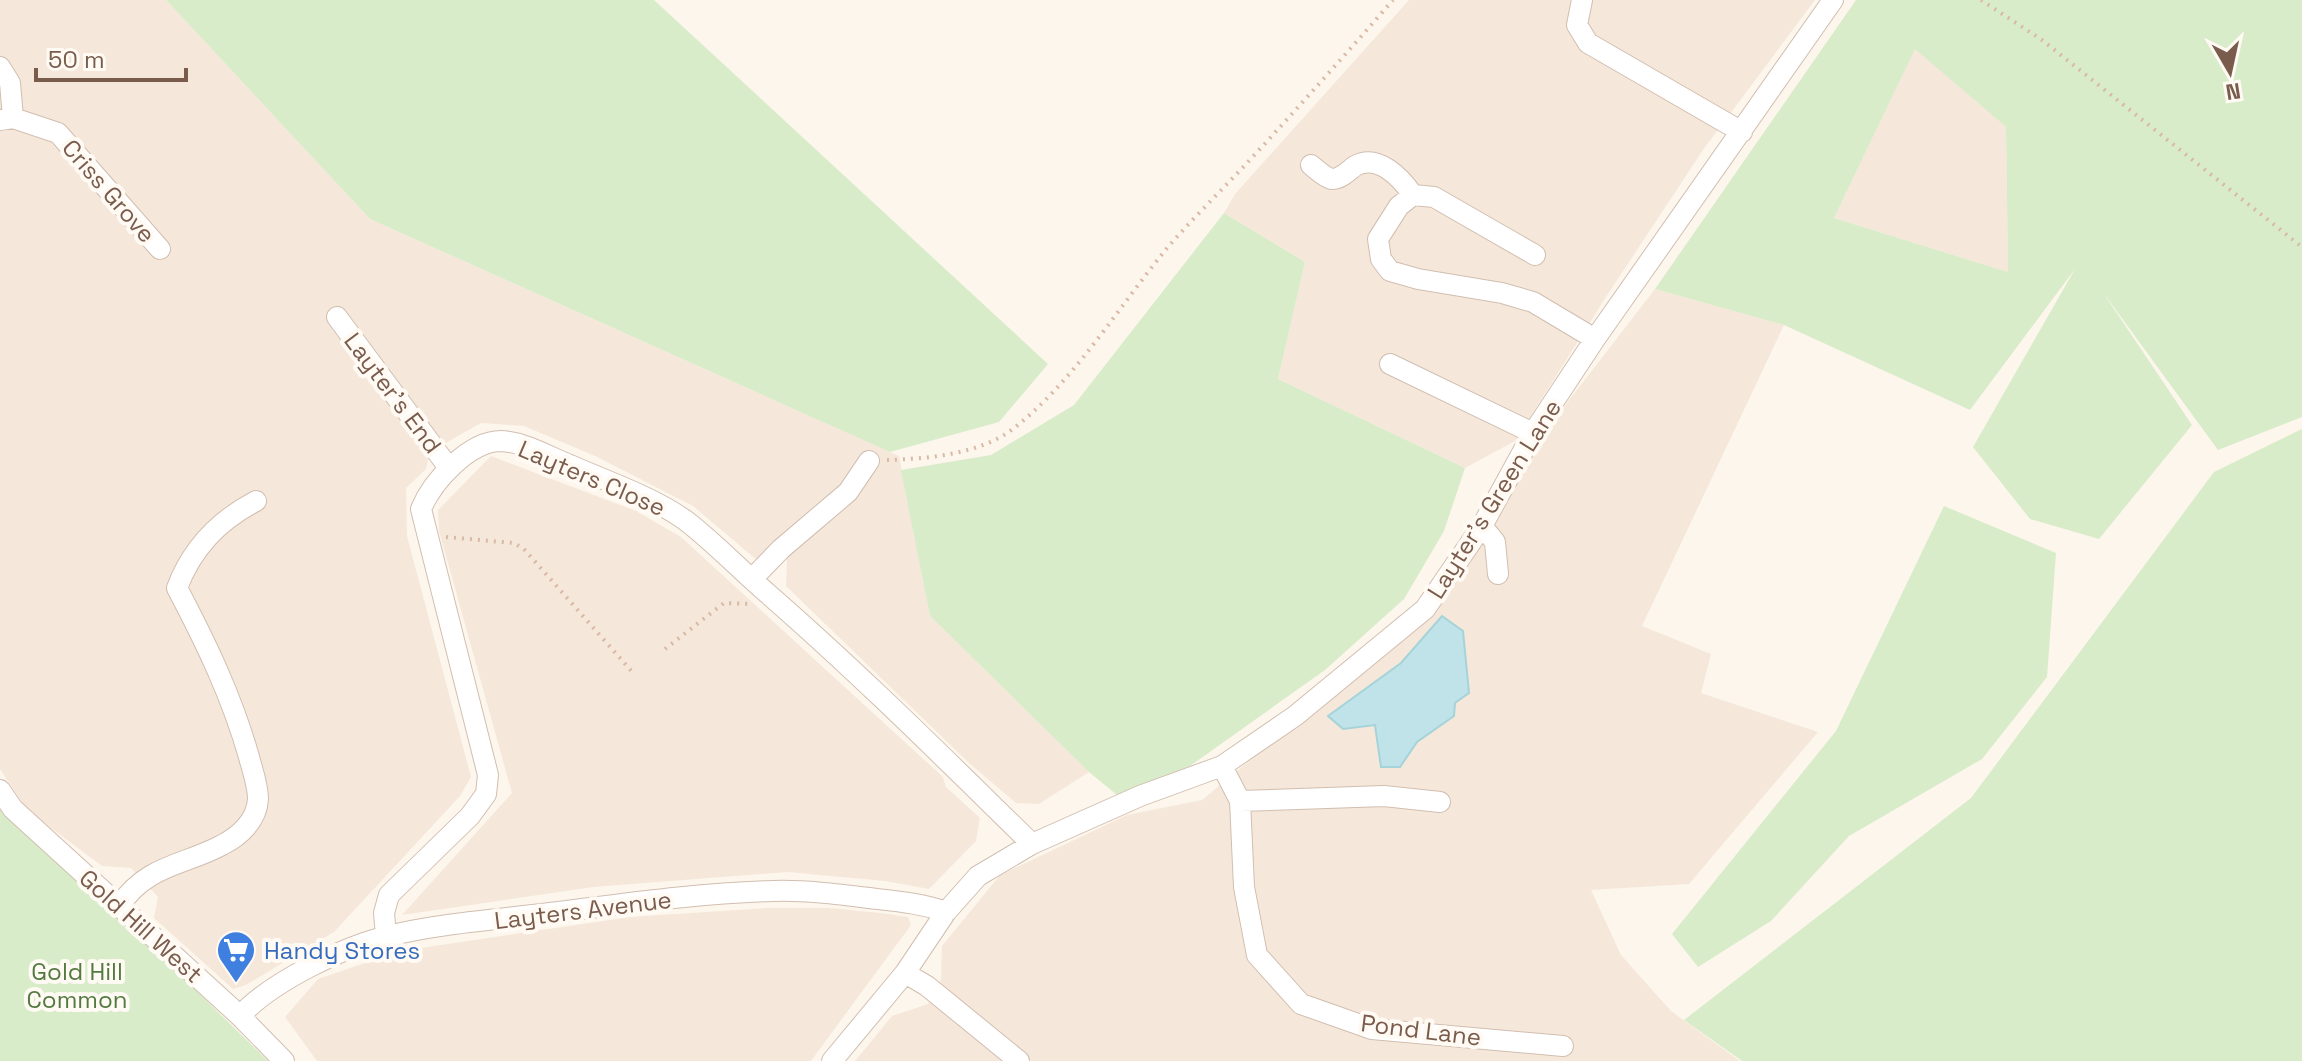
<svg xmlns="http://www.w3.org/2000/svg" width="2302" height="1061" viewBox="0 0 2302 1061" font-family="'Space Grotesk',sans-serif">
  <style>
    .residential { fill: #f5e8da }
    .green { fill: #d8ecc9; fill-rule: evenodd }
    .water { fill: #bfe3e8; stroke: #a5d3da; stroke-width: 2 }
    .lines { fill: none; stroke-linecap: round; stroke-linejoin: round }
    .minor-casing { stroke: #d1beb0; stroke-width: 22 }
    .path { stroke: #d9b8a5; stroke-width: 4; stroke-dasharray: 2 6; stroke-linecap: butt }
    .minor { stroke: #fff; stroke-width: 20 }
    .labels { text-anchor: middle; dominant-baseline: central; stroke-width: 8; stroke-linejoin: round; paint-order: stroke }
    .street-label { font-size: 24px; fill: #7a5c4d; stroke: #fffaf3 }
    .shop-label { font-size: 24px; fill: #366cbe; stroke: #fffaf3; text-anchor: start }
    .park-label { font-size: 24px; fill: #537a41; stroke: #fffaf3 }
  </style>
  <rect width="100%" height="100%" fill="#fdf6ec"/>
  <path class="residential" d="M 0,0 L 166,0 L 370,219 L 899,456 L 930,616 L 1089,772 L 1039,804 L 1016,803 L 970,764 L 786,586 L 787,559 L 758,561 L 693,506 L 595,456 L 524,426 L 481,423 L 449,441 L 429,456 L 426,469 L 406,488 L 407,536 L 471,777 L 460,796 L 334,932 L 246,985 L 233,989 L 154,918 L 158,897 L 131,868 L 102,866 L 27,810 L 0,769 Z
    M 1409,0 L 1815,0 L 1703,150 L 1606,297 L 1515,441 L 1465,468 L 1278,379 L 1305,262 L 1224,213 L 1235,194 Z
    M 1915,48 L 2006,127 L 2008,272 L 1834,218 Z
    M 1655,289 L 1784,325 L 1642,626 L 1711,654 L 1701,693 L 1818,732 L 1689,884 L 1591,890 L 1621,955 L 1671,1011 L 1740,1061 L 855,1061 L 892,1016 L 928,1004 L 941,980 L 942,946 L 1000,875 L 1127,815 L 1202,800 L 1446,598 L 1546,430 Z
    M 491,456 L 636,511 L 681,537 L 943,777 L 946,787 L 980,818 L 976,841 L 929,889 L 885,881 L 788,872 L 593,887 L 402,915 L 512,793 L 439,531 L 438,510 Z
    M 767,908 L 830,908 L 881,913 L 908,917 L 911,925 L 811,1061 L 317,1061 L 285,1017 L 318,979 L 400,951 L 630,917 Z"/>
  <path class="green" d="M 166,0 L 654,0 L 1048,364 L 999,422 L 890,452 L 370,219 Z
    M 1856,0 L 2302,0 L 2302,417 L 2218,450 L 2102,291 L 2192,425 L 2099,539 L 2030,519 L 1973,447 L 2075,269 L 1970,410 L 1784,325 L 1655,289 ZM 1915,49 L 2006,127 L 2008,272 L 1834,218 Z
    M 1224,213 L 1305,262 L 1278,379 L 1465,468 L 1444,531 L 1404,599 L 1325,670 L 1190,766 L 1117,795 L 1089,772 L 930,616 L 901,470 L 991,455 L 1074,405 Z
    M 2302,429 L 2302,1061 L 1742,1061 L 1684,1020 L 1971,798 L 2214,472 Z
    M 1944,506 L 2056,553 L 2047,677 L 1982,759 L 1849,836 L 1771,921 L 1698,967 L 1672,934 L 1836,731 Z
    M 0,805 L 29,838 L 168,963 L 268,1061 L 0,1061 Z"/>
  <path class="water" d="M 1442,616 L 1463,631 L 1469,693 L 1455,703 L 1454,716 L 1417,742 L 1400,767 L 1381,767 L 1375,725 L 1343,729 L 1328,716 L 1401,663 Z"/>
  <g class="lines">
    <defs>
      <path id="minor" d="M 1582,0 L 1577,25 L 1588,43 L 1742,132
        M 0,67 L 10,83 L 13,118
        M 0,120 L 13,118 L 58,133 L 160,249
        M 1311,165 C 1316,169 1325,178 1332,179 C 1341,179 1348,171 1355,166 C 1378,153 1401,178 1413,195
        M 1535,255 L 1434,197 L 1413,195 L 1399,206 L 1378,239 L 1381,259 L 1390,271 L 1418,279 L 1502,293 L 1533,302 L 1595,339
        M 337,317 L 449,468
        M 1390,364 L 1533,433
        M 1482,526 L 1495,542 L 1498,574
        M 752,579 L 781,549 L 848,492 L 869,461
        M 1222,766 L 1240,801 L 1244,887 L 1257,955 L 1301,1004 L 1372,1029 L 1563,1046
        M 0,790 L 13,809 L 240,1016 L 284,1061
        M 1240,801 L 1384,796 L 1440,802
        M 119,906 C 148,864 183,866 222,845 C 240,836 257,820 258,799 C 258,785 252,769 249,757 C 232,697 206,643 177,588 C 192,548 218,521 256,501
        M 386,936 L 384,913 L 389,895 L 470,816 L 486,794 L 488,775 L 421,509 C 432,482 469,441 501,441 C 524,442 549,457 570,465 C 608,482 651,496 685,520 C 714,542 739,569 767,593 C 859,673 945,759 1032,844
        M 905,973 L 927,986 L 1019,1061
        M 240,1016 C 271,982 343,947 388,936 C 440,923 496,920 550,913 C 623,904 698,893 773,891 C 805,890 837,894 869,898 C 895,901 921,903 946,912
        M 832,1061 L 905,973 L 946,912 L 978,876 L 1032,844 L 1140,796 L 1222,766 L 1295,716 L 1425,609 L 1482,526 L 1533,433 L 1595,339 L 1833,0"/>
    </defs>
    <use href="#minor" class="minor-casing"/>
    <path class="path" d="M 1981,0 L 2042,40 L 2302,247
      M 887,460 C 926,459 978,454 1010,431 C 1071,386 1119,306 1168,247 C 1193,218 1221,191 1247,163 C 1297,109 1345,55 1393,0
      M 446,537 L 514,543 L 524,549 L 634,674
      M 665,649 L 724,603 L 751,604"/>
    <use href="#minor" class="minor"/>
  </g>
  <defs>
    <symbol id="supermarket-pin" viewBox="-11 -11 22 30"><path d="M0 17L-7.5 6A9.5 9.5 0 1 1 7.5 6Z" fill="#3f7fe0" stroke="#fffaf3"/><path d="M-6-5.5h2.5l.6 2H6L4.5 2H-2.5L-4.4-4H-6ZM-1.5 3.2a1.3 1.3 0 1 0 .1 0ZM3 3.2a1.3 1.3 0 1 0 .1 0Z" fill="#fff"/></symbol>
  </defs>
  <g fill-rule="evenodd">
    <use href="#supermarket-pin" x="214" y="928" width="44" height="60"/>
  </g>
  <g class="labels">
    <g class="street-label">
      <text transform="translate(109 191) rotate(49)">Criss Grove</text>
      <text transform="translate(393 393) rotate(53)">Layter's End</text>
      <text transform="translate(592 478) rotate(23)">Layters Close</text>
      <text transform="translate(1494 499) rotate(-58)">Layter's Green Lane</text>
      <text transform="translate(583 910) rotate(-7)">Layters Avenue</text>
      <text transform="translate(141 926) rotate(42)">Gold Hill West</text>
      <text transform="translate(1421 1030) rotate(7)">Pond Lane</text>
    </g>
    <g class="shop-label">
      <text x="264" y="950">Handy Stores</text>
    </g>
    <g class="park-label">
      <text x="77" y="971">Gold Hill<tspan x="77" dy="28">Common</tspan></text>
    </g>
  </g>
  <g transform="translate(2230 72) rotate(171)" stroke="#fffaf3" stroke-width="6" paint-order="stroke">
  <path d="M0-6L14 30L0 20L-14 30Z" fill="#7a5c4d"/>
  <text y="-12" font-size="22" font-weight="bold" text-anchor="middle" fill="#7a5c4d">N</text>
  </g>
  <path d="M36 68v12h150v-12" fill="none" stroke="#7a5c4d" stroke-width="4"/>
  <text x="48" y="68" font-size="24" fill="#7a5c4d" stroke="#fffaf3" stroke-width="6" paint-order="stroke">50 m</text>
</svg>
